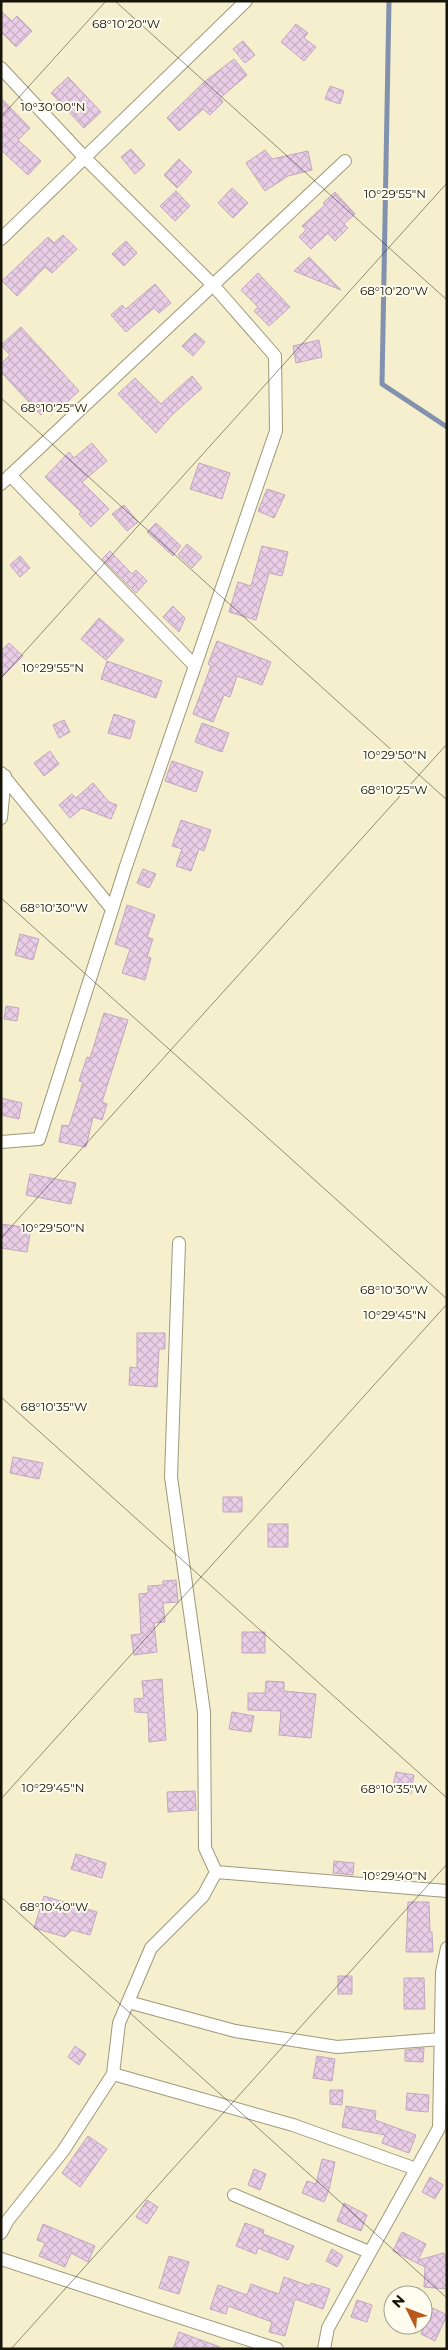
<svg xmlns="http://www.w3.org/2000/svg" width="448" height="2350" viewBox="0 0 448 2350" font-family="Montserrat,sans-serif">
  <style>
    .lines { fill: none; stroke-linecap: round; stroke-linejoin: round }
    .stream { stroke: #8291ad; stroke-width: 5 }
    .building { fill: url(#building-cross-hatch); stroke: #c2a7bf }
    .street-casing { stroke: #9f9979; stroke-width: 14 }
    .street { stroke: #fff; stroke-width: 12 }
    .ticks { fill: none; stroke: #161408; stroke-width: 1; stroke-opacity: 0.45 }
    .ticks-label { font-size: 12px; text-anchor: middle; fill: #161408; stroke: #fefcee; stroke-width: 4; stroke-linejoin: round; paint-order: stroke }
  </style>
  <defs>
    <pattern id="building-cross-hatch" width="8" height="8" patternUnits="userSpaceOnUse" patternTransform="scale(1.25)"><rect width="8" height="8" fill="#eacee7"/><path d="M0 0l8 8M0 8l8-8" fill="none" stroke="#c8b0c5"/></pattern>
  </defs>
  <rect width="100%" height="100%" fill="#f5efcd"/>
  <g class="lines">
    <path class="stream" d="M 389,1 L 382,384 L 447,427"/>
  </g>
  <path class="building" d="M 1,11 L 12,21 L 17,16 L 32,31 L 16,47 L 1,32 Z
    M 296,24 L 308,33 L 304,38 L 316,47 L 304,61 L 281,42 Z
    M 243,41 L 255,55 L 245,63 L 233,49 Z
    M 234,59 L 247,75 L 220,98 L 223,102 L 210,115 L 203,109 L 179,131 L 167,118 L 204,82 Z
    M 68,77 L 101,112 L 84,128 L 51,93 Z
    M 330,86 L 344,91 L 340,104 L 325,99 Z
    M 1,98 L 30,128 L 18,140 L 41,161 L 28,175 L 1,150 Z
    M 131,149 L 145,165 L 135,174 L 121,157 Z
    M 265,150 L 272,159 L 308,151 L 312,170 L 288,176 L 265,191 L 246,163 Z
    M 179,159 L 192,172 L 177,188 L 164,175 Z
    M 232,188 L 248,203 L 233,218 L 218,203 Z
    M 176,191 L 190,206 L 175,221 L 160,206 Z
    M 335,192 L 355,214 L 344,224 L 348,228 L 335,241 L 328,233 L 311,249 L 299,237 L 306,230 L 302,226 L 325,205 L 323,203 Z
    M 63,235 L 77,249 L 52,273 L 45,267 L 17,296 L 2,281 L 48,237 L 54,243 Z
    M 126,241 L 137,253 L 124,266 L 112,254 Z
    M 309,257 L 341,290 L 294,271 Z
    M 258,273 L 290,307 L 269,326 L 254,311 L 258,307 L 241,290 Z
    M 155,284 L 171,303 L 159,313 L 154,308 L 126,332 L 111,315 L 122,305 L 126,309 Z
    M 21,327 L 79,391 L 56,412 L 50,407 L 41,415 L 1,372 L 1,364 L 10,355 L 1,345 Z
    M 195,333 L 205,342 L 193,356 L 182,346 Z
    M 319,340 L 322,357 L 296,363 L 293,346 Z
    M 192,376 L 202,388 L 172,415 L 156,433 L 118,394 L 135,378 L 161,404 Z
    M 92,443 L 107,461 L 82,482 L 109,509 L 91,527 L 79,514 L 81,512 L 45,477 L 69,452 L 74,458 Z
    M 199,463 L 230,473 L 222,499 L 190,489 Z
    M 267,489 L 285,495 L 274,518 L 258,511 Z
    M 124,505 L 138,522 L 127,531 L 112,514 Z
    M 156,523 L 181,546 L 173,556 L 147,532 Z
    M 187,544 L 202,557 L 192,568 L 178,555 Z
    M 262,546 L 288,552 L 282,576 L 269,573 L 256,620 L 229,612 L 238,582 L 251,586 Z
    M 110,551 L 132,574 L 136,570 L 147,581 L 136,593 L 102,559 Z
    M 20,556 L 30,568 L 20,577 L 10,565 Z
    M 173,606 L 185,618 L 179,632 L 163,617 Z
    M 99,618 L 124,640 L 106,660 L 81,639 Z
    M 217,641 L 271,662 L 262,685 L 237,676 L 230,697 L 224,695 L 213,722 L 193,714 L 211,666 L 208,664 Z
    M 9,643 L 23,656 L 1,678 L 1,651 Z
    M 107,661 L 162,681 L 156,698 L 101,679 Z
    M 114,714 L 135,721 L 130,739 L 108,733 Z
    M 64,720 L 70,732 L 59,738 L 53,725 Z
    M 202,723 L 229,733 L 222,752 L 195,742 Z
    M 50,751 L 59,764 L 44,776 L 34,763 Z
    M 172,761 L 203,772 L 196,792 L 165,781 Z
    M 93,783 L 109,802 L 117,805 L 111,819 L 82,808 L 70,818 L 59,805 L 72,794 L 76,798 Z
    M 181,820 L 211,830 L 204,851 L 199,849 L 191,871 L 176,866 L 182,849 L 172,846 Z
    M 143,869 L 156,874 L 149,888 L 137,883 Z
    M 127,905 L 155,915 L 147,937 L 153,939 L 147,957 L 151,958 L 145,980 L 122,973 L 130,949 L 115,944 Z
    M 20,934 L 39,939 L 33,960 L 15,955 Z
    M 6,1006 L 19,1008 L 17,1021 L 4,1019 Z
    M 104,1013 L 128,1020 L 102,1102 L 107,1104 L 102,1120 L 93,1117 L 86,1147 L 59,1142 L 62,1125 L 69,1126 L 83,1082 L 79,1081 L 87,1057 L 90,1058 Z
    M 1,1098 L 22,1103 L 19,1119 L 1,1115 Z
    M 30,1174 L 76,1183 L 71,1204 L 26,1195 Z
    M 1,1224 L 31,1228 L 27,1252 L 1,1248 Z
    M 137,1333 L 165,1333 L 165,1349 L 159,1349 L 157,1387 L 129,1385 L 130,1367 L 137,1368 Z
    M 13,1457 L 43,1463 L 39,1479 L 10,1473 Z
    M 223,1497 L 242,1497 L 242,1512 L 223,1512 Z
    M 268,1524 L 288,1524 L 288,1547 L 268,1547 Z
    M 176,1580 L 178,1602 L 163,1603 L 165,1622 L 154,1623 L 157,1652 L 134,1655 L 131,1635 L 141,1634 L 139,1594 L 148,1593 L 148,1586 L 163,1585 L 163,1581 Z
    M 242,1632 L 265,1632 L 265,1653 L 242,1653 Z
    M 162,1679 L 166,1740 L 149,1742 L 148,1713 L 135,1712 L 134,1699 L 144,1698 L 142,1681 Z
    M 266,1681 L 284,1682 L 284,1691 L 316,1694 L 311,1738 L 279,1735 L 281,1711 L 248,1710 L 248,1693 L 265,1693 Z
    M 232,1712 L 254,1716 L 251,1732 L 229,1729 Z
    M 396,1772 L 414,1775 L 411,1794 L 392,1790 Z
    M 195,1791 L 196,1810 L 168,1812 L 167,1792 Z
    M 76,1854 L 106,1863 L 102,1878 L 71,1869 Z
    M 334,1861 L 354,1863 L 353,1875 L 333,1873 Z
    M 44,1896 L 97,1912 L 90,1935 L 72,1930 L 65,1937 L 34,1928 Z
    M 408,1902 L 429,1902 L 430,1932 L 432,1932 L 433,1952 L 406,1952 Z
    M 338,1976 L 352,1976 L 352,1994 L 338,1994 Z
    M 404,1978 L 424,1978 L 425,2009 L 404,2009 Z
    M 75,2046 L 86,2054 L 79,2065 L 68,2057 Z
    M 424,2048 L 423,2062 L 405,2061 L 405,2050 Z
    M 317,2056 L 335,2059 L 332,2081 L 313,2078 Z
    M 330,2090 L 343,2090 L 342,2105 L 330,2104 Z
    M 407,2093 L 429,2095 L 428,2112 L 406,2110 Z
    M 346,2106 L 376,2111 L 375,2120 L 416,2135 L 409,2153 L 382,2143 L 385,2135 L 342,2127 Z
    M 88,2136 L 107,2149 L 80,2187 L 62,2173 Z
    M 322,2159 L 335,2162 L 329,2190 L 324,2202 L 302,2193 L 307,2181 L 316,2184 Z
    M 254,2169 L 266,2174 L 260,2190 L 248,2185 Z
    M 430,2177 L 443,2185 L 435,2199 L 422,2192 Z
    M 147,2200 L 158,2207 L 147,2224 L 136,2217 Z
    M 344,2203 L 367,2215 L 361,2231 L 337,2221 Z
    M 245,2223 L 264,2230 L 263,2234 L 294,2246 L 288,2260 L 258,2248 L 256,2254 L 236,2246 Z
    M 43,2224 L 95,2246 L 88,2262 L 71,2253 L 65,2267 L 39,2256 L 45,2243 L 37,2240 Z
    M 402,2232 L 426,2244 L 418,2260 L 444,2253 L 447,2264 L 447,2289 L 424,2287 L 425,2267 L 393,2251 Z
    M 332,2249 L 343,2256 L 337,2267 L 326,2261 Z
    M 169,2256 L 189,2262 L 179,2294 L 159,2288 Z
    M 284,2277 L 310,2286 L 311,2283 L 330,2289 L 323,2309 L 295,2299 L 285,2336 L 269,2332 L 272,2322 L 228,2306 L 226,2314 L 210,2309 L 218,2285 L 247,2295 L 251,2284 L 279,2294 Z
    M 357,2300 L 372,2305 L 367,2322 L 351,2317 Z
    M 433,2308 L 447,2315 L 435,2341 L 421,2334 Z
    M 179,2332 L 220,2347 L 220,2349 L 173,2349 Z"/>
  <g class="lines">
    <defs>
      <path id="street" d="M 1,68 L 85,158 L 213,285 L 275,356 L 276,431 L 126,866 L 39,1139 L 1,1142
        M 1,239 L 246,1
        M 10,475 L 195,666
        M 1,484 L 345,161
        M 1,773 L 112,909
        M 1,818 L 5,776
        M 216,1872 L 447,1891
        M 128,2002 L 235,2031 L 337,2047 L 441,2039
        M 113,2074 L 293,2125 L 416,2169
        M 234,2195 L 369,2252
        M 1,2233 L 8,2220 L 63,2151 L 113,2074 L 119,2023 L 151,1948 L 203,1896 L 216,1872 L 205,1848 L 204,1712 L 171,1477 L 179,1243
        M 1,2259 L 277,2349
        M 324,2349 L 328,2328 L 439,2128 L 442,1972 L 447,1948"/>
    </defs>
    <use href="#street" class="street-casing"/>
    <use href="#street" class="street"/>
  </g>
  <path class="ticks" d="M 115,1 L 447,300M 1,117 L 106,1M 1,398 L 447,800M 1,678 L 447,183M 1,898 L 447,1299M 1,1238 L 447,744M 1,1397 L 447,1798M 1,1799 L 447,1304M 1,1897 L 447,2298M 11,2349 L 447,1864"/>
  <g class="ticks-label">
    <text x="126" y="28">68°10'20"W</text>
    <text x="53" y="111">10°30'00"N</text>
    <text x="395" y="198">10°29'55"N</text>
    <text x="394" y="295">68°10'20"W</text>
    <text x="54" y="412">68°10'25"W</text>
    <text x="53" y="672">10°29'55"N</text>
    <text x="395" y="759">10°29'50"N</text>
    <text x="394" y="794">68°10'25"W</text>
    <text x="54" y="912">68°10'30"W</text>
    <text x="53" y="1232">10°29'50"N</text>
    <text x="394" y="1294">68°10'30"W</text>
    <text x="395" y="1319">10°29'45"N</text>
    <text x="54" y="1411">68°10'35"W</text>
    <text x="53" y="1792">10°29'45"N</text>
    <text x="394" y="1793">68°10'35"W</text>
    <text x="395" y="1880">10°29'40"N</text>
    <text x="54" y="1911">68°10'40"W</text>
  </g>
  <rect width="448" height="2350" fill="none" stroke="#161408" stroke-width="5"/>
  <g transform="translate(408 2310) rotate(312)"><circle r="24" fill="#fefcee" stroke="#a19f92"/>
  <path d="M0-4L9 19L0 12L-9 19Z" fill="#bb591a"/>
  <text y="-8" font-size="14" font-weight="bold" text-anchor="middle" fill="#161408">N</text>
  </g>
</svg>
